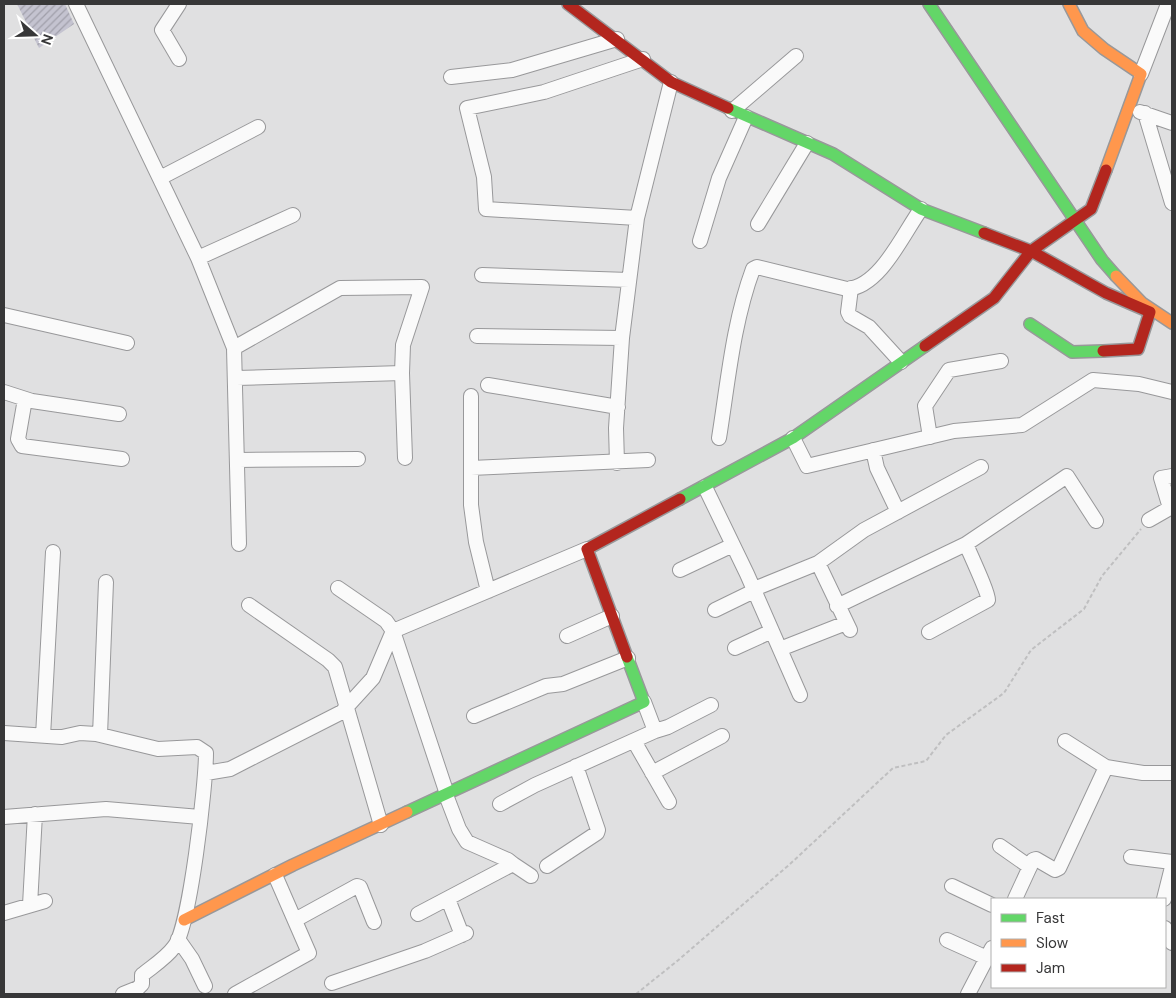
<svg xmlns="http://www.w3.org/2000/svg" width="1176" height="998" viewBox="0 0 1176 998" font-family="'DM Sans',sans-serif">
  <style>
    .building { fill: url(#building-hatch) }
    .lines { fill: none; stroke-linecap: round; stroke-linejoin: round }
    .street-casing { stroke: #98989a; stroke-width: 16 }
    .fast-casing { stroke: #98989a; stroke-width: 14 }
    .slow-casing { stroke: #98989a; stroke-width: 14 }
    .jam-casing { stroke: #98989a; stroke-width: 14 }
    .path { stroke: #bfbfc0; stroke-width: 2; stroke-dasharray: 4 2.5; stroke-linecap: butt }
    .street { stroke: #fafafa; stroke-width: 14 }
    .fast { stroke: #63d668; stroke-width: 11 }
    .slow { stroke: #ff974d; stroke-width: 11 }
    .jam { stroke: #b3261e; stroke-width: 11 }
  </style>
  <defs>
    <pattern id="building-hatch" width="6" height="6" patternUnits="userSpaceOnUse" patternTransform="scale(1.25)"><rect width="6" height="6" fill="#c4c3d0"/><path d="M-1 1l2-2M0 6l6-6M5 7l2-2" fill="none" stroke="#a09faa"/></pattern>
  </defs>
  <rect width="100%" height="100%" fill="#e0e0e1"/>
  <path class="building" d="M 17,4 L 65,4 L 74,24 L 39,48 Z"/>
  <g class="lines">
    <defs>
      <path id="street" d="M 76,4 L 198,258 L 234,348 L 239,544
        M 179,4 L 162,30 L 179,59
        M 1141,74 L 1168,4
        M 451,77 L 512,70 L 617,39
        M 732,111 L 796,56
        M 1140,112 L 1172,123
        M 1145,113 L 1172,203
        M 160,178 L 258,127
        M 637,218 L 486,209 L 484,177 L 467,108 L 544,92 L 643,59
        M 758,224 L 807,143
        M 700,241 L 719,178 L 746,117
        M 198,258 L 293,215
        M 482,275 L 629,280
        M 851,288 L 848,312 L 850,316 L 869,327 L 901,362
        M 4,315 L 127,343
        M 477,336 L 622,338
        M 234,348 L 340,288 L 422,287 L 403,345 L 402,373 L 405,458
        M 236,378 L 402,373
        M 488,385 L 618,407
        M 4,392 L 32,401 L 119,414
        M 471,396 L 471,505 L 476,542 L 488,591
        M 25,399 L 18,439 L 22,446 L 122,459
        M 930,437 L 925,406 L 949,370 L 1001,361
        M 719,438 C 728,382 733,323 753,269 L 757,267 L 847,289 C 880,287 903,234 921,209
        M 793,438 L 807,466 L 954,431 L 1022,425 L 1093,380 L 1139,384 L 1172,392
        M 873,450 L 877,468 L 898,512
        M 238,460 L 358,459
        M 617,463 L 616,428 L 622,338 L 637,218 L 671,82
        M 471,468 L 648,460
        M 705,487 L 747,574 L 800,695
        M 1149,520 L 1170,508 L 1161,478 L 1172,476
        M 818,563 L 850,630
        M 680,570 L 733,545
        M 338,588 L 386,621 L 393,631 L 447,794
        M 754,589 L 818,563 L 864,530 L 981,467
        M 249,605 L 328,660 L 335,667 L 381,825
        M 837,606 L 966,544 L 1067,476 L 1096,521
        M 715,610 L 754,591
        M 929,632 L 988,600 C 989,594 970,554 966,544
        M 567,636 L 612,616
        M 735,648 L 772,631
        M 780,649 L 846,623
        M 474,716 L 546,686 L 563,684 L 628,658
        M 655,731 L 668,727 L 711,705
        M 4,733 L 62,737 L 80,733 L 96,734 L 158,749 L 197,747 L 206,753 C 206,783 190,928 174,947 C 166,958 153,966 142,975 L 142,984 L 138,988 L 123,994
        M 100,735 L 106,582
        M 43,736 L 53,552
        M 634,741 L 669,802
        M 1065,741 L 1106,767 L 1143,773 L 1172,773
        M 206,773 L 230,769 L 342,712 L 373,678 L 393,631 L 587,549
        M 652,773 L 722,736
        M 500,804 L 535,785 L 655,731 L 644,702
        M 4,817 L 106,809 L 200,817
        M 1000,846 L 1030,867
        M 1131,857 L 1172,862
        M 513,864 L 531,876
        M 547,866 L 597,833 L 598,830 L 576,766
        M 952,886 L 992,905
        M 448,899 L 462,935
        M 1015,899 L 1033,860 L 1036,859 L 1055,870 L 1059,868 L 1106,767
        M 1164,899 L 1172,867
        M 30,905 L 35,814
        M 4,913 L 45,901
        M 418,914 L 513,864 L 508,860 L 467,842 L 459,829 L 446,795
        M 295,920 L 357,886 L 360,887 L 374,922
        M 1165,928 L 1172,943
        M 178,939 L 192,959 L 205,986
        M 947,940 L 987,958
        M 332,983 L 425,951 L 466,933
        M 235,994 L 309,953 L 275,875
        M 968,994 L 992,948"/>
      <path id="fast" d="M 929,4 L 1102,260 L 1116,276
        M 728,108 L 833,154 L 921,209 L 984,233
        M 1030,324 L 1072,352 L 1103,351
        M 680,499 L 793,438 L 925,346
        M 407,812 L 644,702 L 627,657"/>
      <path id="slow" d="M 1069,4 L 1083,31 L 1104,49 L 1141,74 L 1106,170
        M 1116,276 L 1142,303 L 1172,323
        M 184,920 L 293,865 L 407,812"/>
      <path id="jam" d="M 568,4 L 671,82 L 728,108
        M 984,233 L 1031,251 L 1106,293 L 1150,312 L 1138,349 L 1103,351
        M 925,346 L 994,298 L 1031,251 L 1091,209 L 1106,170
        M 627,657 L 587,549 L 680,499"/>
    </defs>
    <use href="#street" class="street-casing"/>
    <use href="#fast" class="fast-casing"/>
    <use href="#slow" class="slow-casing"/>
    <use href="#jam" class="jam-casing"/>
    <path class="path" d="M 636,994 L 676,962 L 789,865 L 893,768 L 926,761 L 946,735 L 1004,693 L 1031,650 L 1084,609 L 1102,576 L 1141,529"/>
    <use href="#street" class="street"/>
    <use href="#fast" class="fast"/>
    <use href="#slow" class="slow"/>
    <use href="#jam" class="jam"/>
  </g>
  <rect width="1176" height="998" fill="none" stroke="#373738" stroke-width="10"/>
  <rect x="991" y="898" width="175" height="90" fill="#ffffff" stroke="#afafaf"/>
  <rect x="1001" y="914" width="25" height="8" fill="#63d668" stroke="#afafaf"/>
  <text x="1036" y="923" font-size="15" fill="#373738">Fast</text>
  <rect x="1001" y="939" width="25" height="8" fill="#ff974d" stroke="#afafaf"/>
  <text x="1036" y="948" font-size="15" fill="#373738">Slow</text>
  <rect x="1001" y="964" width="25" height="8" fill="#b3261e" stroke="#afafaf"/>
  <text x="1036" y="973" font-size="15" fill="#373738">Jam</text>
  <g transform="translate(35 35) rotate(110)" stroke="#ffffff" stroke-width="4" paint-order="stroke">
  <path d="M0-4L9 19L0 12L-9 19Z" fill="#373738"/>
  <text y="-8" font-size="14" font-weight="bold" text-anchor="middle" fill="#373738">N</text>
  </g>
</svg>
